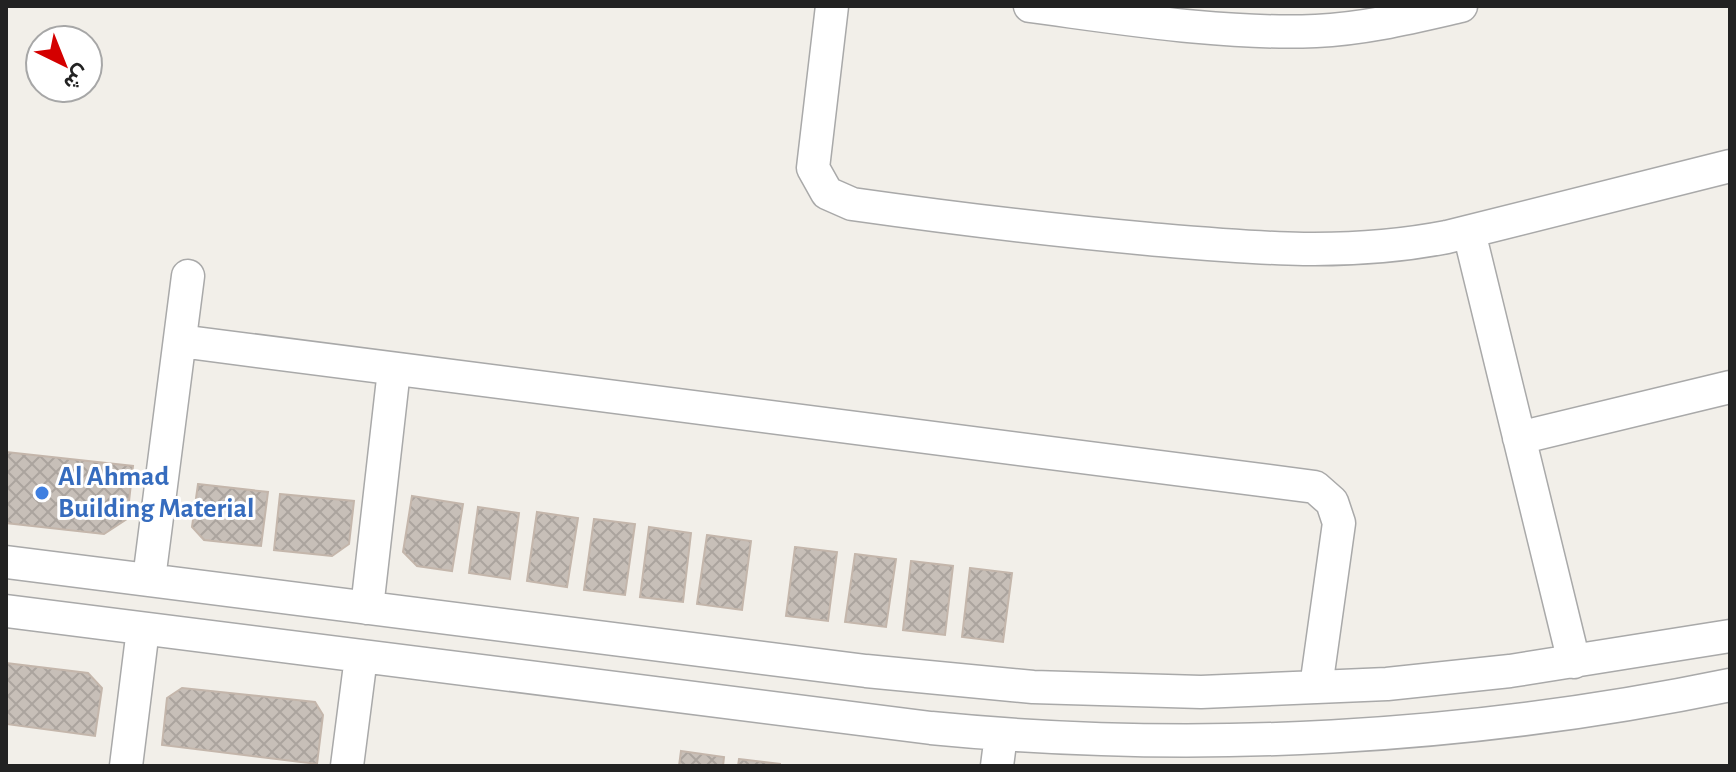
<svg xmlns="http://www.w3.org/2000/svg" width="1736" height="772" viewBox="0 0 1736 772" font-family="'Alegreya Sans',Vazirmatn,sans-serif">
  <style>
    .building { fill: url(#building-cross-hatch); stroke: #c4b6ab; stroke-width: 2 }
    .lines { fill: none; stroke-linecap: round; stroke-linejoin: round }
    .minor-casing { stroke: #a9a9a9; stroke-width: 35 }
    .minor { stroke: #fff; stroke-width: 32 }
    .shop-dot { fill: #3f7fe0; stroke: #fff; stroke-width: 3 }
    .labels { text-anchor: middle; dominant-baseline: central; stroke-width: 6; stroke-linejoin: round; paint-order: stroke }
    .shop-label { font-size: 28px; font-weight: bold; fill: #366cbe; stroke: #fff; text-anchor: start }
  </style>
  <defs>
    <pattern id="building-cross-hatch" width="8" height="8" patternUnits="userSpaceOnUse" patternTransform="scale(2)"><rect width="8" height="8" fill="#c7bfb8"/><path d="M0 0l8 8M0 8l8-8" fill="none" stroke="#aba49e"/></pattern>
  </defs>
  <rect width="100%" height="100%" fill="#f2efe9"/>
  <path class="building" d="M 6,452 L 133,466 L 127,519 L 104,534 L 6,523 Z
    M 198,484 L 268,492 L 261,546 L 204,540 L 192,527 Z
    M 280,494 L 354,501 L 349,544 L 332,556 L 274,550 Z
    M 412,496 L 463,504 L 452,571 L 417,566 L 403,552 Z
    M 478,507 L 519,513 L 510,579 L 469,573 Z
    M 537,512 L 578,518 L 567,587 L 527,581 Z
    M 594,519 L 635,524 L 625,595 L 584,590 Z
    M 649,527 L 691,533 L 683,602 L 640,597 Z
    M 707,535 L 751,541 L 742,610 L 697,604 Z
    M 795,547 L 837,552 L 828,621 L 786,616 Z
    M 855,554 L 896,559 L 886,627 L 845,622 Z
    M 911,561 L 953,566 L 945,635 L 903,630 Z
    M 970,568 L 1012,573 L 1003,642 L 962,637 Z
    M 6,663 L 88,673 L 102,688 L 95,736 L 6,724 Z
    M 182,688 L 315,702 L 323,715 L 317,764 L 162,745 L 167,698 Z
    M 681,751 L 724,757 L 723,766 L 679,766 Z
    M 739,759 L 780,764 L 780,766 L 738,766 Z"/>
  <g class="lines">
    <defs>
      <path id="minor" d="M 832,6 L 813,168 L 827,193 L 852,204 C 951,218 1050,230 1149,239 C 1253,248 1344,257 1447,237 L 1730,166
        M 1030,6 C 1121,18 1224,35 1316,31 C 1365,29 1413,17 1461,6
        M 1469,232 L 1574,662
        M 180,341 L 1315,487 L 1332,502 L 1339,523 L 1316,687
        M 1519,438 L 1730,387
        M 6,562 L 866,671 L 1033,687 L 1201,692 L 1387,684 L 1510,671 L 1730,636
        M 149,579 L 188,276
        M 367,608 L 394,370
        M 6,611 L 931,728 C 1196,754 1469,739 1730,685
        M 126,766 L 143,629
        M 347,766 L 361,657
        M 997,766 L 1001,735"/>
    </defs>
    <use href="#minor" class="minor-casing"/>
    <use href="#minor" class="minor"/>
  </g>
  <circle class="shop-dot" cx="42" cy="493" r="8"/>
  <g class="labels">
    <g class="shop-label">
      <text x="58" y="477">Al Ahmad<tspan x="58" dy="32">Building Material</tspan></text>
    </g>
  </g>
  <rect width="1736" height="772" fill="none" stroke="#222222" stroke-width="16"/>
  <g transform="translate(64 64) rotate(137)"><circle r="38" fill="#ffffff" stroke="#a7a7a7" stroke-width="2"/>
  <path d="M0-6L14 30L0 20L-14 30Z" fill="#d40000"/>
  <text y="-12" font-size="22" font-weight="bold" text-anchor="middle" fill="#222222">ش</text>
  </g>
</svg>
